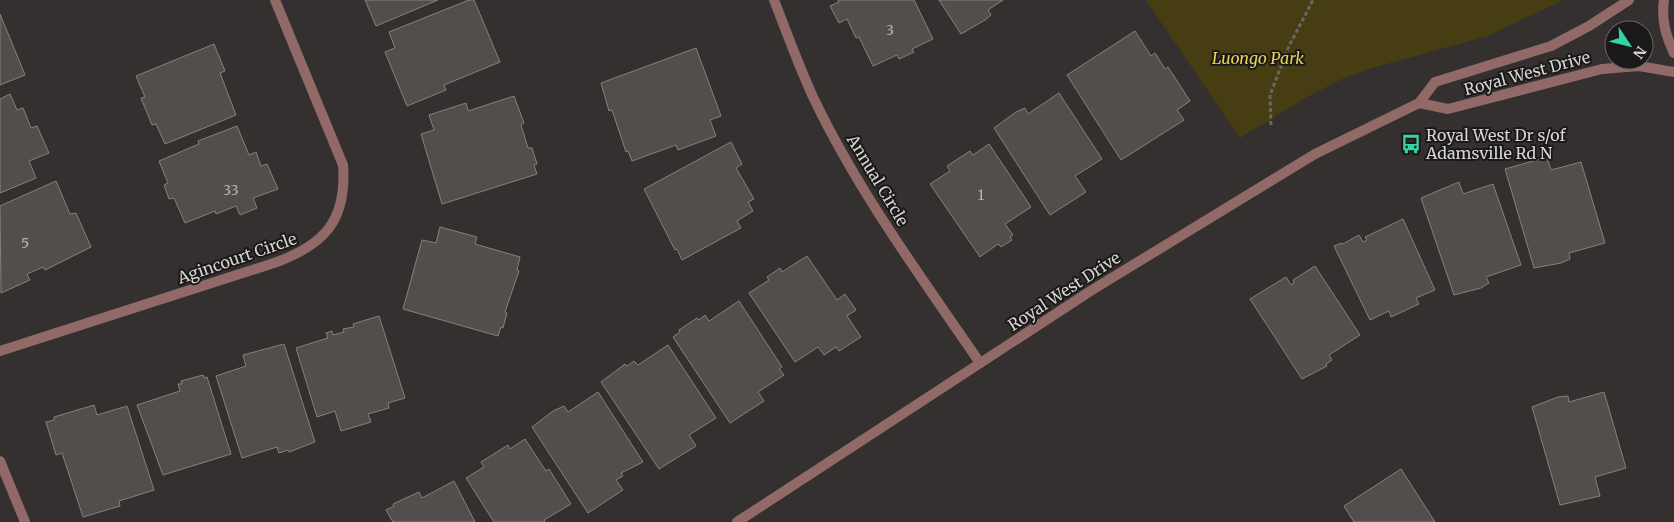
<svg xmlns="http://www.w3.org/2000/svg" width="1674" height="522" viewBox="0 0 1674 522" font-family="Merriweather,serif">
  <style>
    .green { fill: #473d12 }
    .building { fill: #514e4c; stroke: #84827f }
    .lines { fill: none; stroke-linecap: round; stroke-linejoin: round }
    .path { stroke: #6a6665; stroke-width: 3; stroke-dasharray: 4 2.5; stroke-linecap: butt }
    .minor { stroke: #916967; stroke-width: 10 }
    .tertiary { stroke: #916967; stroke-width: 10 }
    .labels { text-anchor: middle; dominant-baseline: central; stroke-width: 4; stroke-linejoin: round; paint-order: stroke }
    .number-label { font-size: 14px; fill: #b6b3b2 }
    .park-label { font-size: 16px; font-style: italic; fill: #efd257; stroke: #1a1918 }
    .street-label { font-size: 16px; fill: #d7d5d4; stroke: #1a1918 }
    .poi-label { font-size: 16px; fill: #d7d5d4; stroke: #1a1918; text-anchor: start }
  </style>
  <rect width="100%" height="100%" fill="#34302f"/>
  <path class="green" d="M 1146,0 L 1563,0 L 1488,36 L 1372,68 L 1342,79 L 1307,97 L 1240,138 Z"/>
  <path class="building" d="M 365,0 L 438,0 L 376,26 Z
    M 469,0 L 474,0 L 500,62 L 444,85 L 446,90 L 407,106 L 385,52 L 395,48 L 389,32 Z
    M 838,0 L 914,0 L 933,39 L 912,49 L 914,52 L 899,59 L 897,55 L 873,66 L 859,37 L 856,38 L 847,19 L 839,23 L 830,6 L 839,2 Z
    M 939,0 L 1003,0 L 988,10 L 991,15 L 985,20 L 961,34 Z
    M 0,14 L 25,75 L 0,85 Z
    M 1135,31 L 1151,56 L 1155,53 L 1165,69 L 1168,67 L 1190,101 L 1177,110 L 1184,120 L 1121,160 L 1067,75 Z
    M 214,44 L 225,71 L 220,73 L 236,115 L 165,144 L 156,124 L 152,125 L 141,98 L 145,97 L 136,76 Z
    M 696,48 L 721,116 L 710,120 L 716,136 L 678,150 L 676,145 L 632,161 L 628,151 L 626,152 L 612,110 L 609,111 L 601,83 Z
    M 1059,93 L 1102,159 L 1075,176 L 1086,192 L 1050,215 L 994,128 L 1016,112 L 1025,108 L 1028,114 Z
    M 10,94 L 17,110 L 23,108 L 31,128 L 37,126 L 49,153 L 29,161 L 36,178 L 0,193 L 0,99 Z
    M 514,96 L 524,123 L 521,125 L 528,148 L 532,148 L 537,164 L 534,165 L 537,174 L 442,204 L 421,134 L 434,130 L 429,115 L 466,103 L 468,111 Z
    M 237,126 L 249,155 L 256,152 L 261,166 L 267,164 L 278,189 L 253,198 L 257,208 L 240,215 L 236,206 L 216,214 L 215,211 L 185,223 L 174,198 L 169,199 L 164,185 L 168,183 L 159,161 L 199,144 L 198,141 Z
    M 731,142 L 742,164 L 736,168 L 754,199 L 748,202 L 753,211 L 737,221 L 741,228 L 682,260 L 677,249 L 675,250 L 644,189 Z
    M 989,144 L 1031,207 L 1005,224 L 1013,235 L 1010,237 L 1012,240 L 1001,247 L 998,244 L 980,257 L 930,184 L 950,171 L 947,166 L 970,151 L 973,155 Z
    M 1547,157 L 1551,170 L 1581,162 L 1605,243 L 1569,253 L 1570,259 L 1561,263 L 1534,268 L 1505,169 Z
    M 56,181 L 70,214 L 76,213 L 91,247 L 45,270 L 43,267 L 27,274 L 30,280 L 1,293 L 0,206 Z
    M 1459,182 L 1463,194 L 1493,184 L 1521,265 L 1486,277 L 1489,283 L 1481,288 L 1454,295 L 1421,198 Z
    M 1403,219 L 1435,290 L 1416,298 L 1419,304 L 1391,317 L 1389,311 L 1370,320 L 1334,246 L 1342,243 L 1343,244 L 1359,235 L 1363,242 L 1367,240 L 1365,237 Z
    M 440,227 L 477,237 L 475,244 L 520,257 L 517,270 L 519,271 L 505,312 L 507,313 L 503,328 L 501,327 L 498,336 L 403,309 L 422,240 L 436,243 Z
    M 807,256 L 837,300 L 845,294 L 856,310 L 847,316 L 861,337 L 839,351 L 836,347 L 824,355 L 818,347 L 795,362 L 749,293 L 769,280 L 767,277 L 780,268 L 782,272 Z
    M 1315,266 L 1360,335 L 1329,355 L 1332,360 L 1326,364 L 1327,366 L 1302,379 L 1250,299 L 1286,277 L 1291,285 L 1294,283 L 1293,280 Z
    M 739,301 L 782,367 L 779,369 L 784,375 L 758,392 L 764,401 L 730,423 L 673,337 L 680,332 L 679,330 L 697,318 L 699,320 L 705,315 L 709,321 Z
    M 379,316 L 405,398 L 388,403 L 389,408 L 368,414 L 371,422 L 341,431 L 335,411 L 317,417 L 296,348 L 328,338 L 326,333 L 332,331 L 333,335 L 344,332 L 343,329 L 354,327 L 353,324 Z
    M 284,344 L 315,442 L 289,452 L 288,450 L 279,453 L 277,447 L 242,458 L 216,376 L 246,366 L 243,355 Z
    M 668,345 L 716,418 L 689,435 L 696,446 L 659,469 L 601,382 L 625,364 L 627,366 L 634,361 L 638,365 Z
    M 203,375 L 204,378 L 207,377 L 231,454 L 163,475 L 137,405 L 180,391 L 178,384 L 182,384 L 181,381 Z
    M 598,392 L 643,462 L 621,473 L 623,476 L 616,480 L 623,490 L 588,513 L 532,427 L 553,411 L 564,406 L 568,412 Z
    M 1604,392 L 1626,468 L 1595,477 L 1600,496 L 1560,505 L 1532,407 L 1558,397 L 1568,396 L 1569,402 Z
    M 94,405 L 97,415 L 127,406 L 154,490 L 119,501 L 120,506 L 83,517 L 62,453 L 56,455 L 46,422 L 54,420 L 54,417 Z
    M 525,439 L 546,471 L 549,469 L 571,504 L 544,520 L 545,522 L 494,522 L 466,478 L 484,467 L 481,462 L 508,445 L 510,449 Z
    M 1401,469 L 1435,522 L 1354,522 L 1344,506 Z
    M 454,481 L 475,522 L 393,522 L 386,510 L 394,506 L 393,504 L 419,492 L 422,498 Z"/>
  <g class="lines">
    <path class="path" d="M 1271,125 L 1270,95 L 1289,46 L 1313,0"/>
    <path class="minor" d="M 774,0 C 787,33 799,67 814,99 C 859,193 922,278 980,363
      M 0,351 L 274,263 C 325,245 347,220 343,165 L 275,0
      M 0,461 L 25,522"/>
    <path class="tertiary" d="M 1664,0 C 1661,20 1666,36 1674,53
      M 1419,103 L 1448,109 L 1602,69 L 1639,66 L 1674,72
      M 737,522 L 1092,290 L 1315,154 L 1419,103 L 1435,82 L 1551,46 L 1589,26 L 1629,0"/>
  </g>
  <defs>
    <symbol id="bus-bare" viewBox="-9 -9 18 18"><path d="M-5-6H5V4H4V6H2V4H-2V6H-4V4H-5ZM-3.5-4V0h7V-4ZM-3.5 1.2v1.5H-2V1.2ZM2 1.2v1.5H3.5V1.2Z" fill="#33d4a8" stroke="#1a1918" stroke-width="2.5" paint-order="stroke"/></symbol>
  </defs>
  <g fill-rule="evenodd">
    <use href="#bus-bare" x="1397" y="130" width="28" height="28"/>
  </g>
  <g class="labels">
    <g class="number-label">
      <text x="890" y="30">3</text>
      <text x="231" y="190">33</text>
      <text x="981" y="195">1</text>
      <text x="25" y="243">5</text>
    </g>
    <g class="park-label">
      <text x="1258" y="58">Luongo Park</text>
    </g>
    <g class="street-label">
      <text transform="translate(1527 73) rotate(-15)">Royal West Drive</text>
      <text transform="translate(878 180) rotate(59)">Annual Circle</text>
      <text transform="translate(237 258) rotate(-19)">Agincourt Circle</text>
      <text transform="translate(1064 291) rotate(-33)">Royal West Drive</text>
    </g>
    <g class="poi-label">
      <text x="1426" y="135">Royal West Dr s/of<tspan x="1426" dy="18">Adamsville Rd N</tspan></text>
    </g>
  </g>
  <g transform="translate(1629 45) rotate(125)"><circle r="24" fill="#1a1918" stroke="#666463"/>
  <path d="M0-4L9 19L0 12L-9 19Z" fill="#33d4a8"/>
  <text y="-8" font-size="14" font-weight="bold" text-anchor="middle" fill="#d7d5d4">N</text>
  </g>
</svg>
